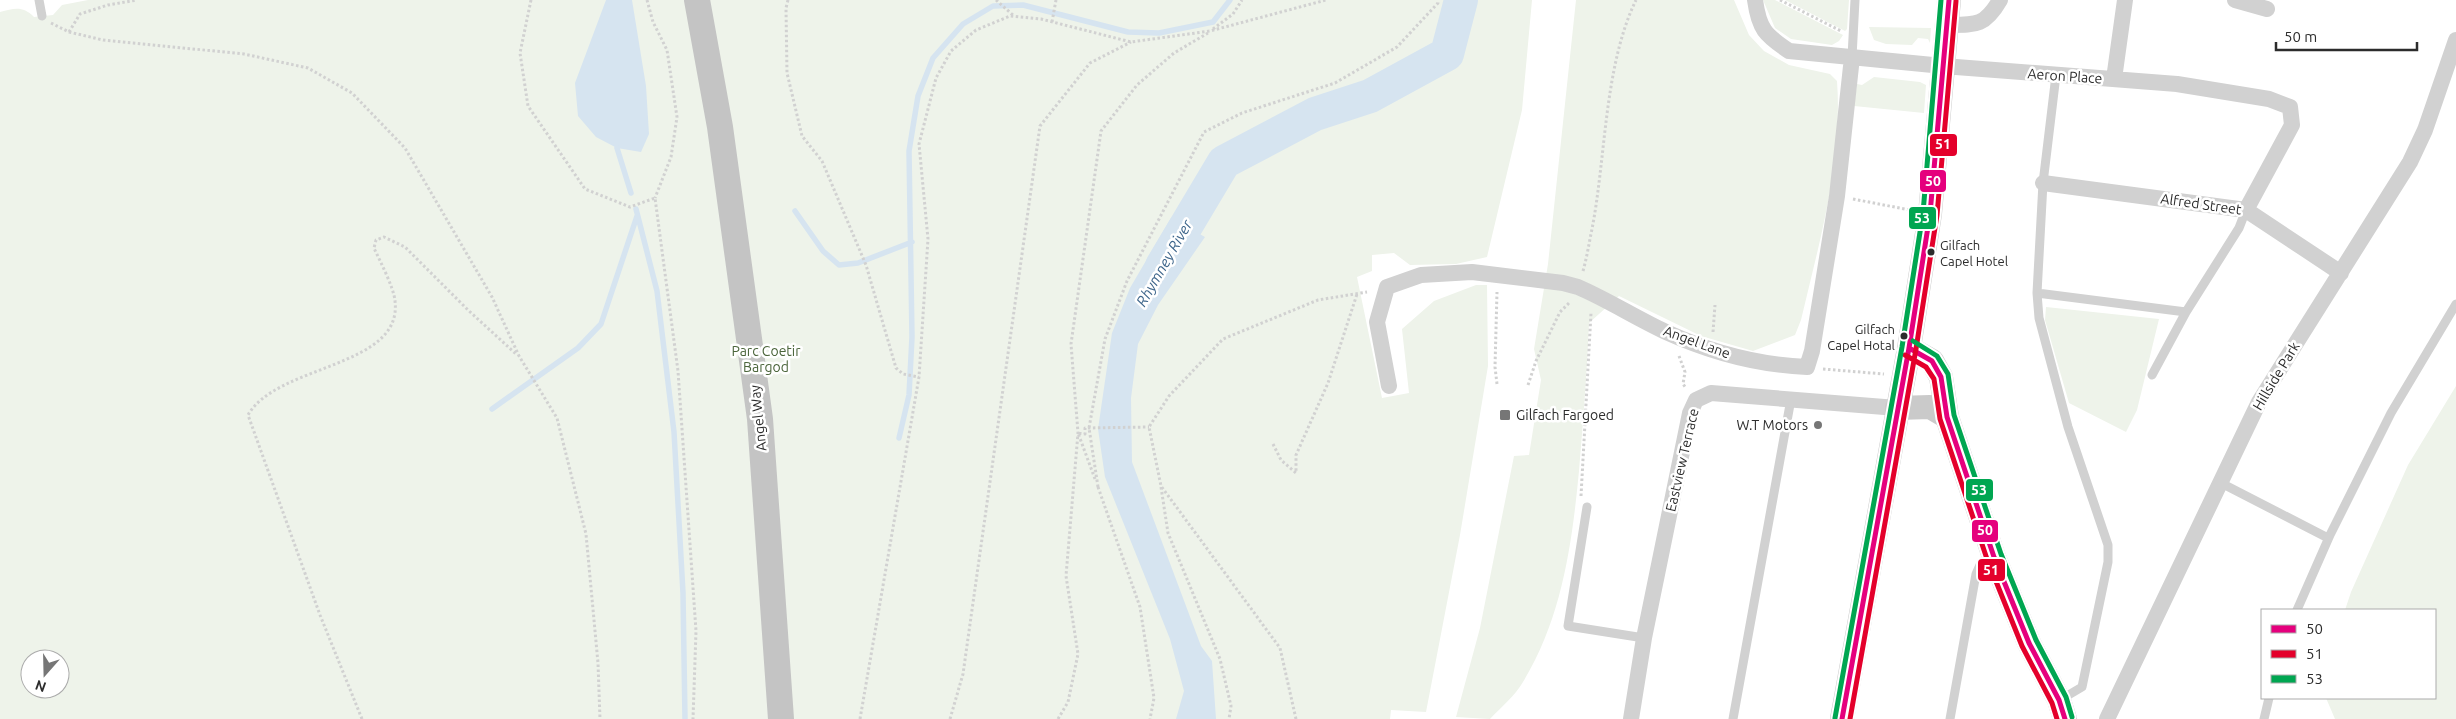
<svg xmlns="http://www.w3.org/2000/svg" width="2456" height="719" viewBox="0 0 2456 719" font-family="Ubuntu,sans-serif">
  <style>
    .green { fill: #eef3ea; fill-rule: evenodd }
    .water { fill: #d6e4f0 }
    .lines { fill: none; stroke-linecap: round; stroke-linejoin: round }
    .stream { stroke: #d6e4f0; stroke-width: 5.5 }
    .river { stroke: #d6e4f0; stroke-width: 34 }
    .path { stroke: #d1d1d1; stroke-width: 3; stroke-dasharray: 2.5 2.5; stroke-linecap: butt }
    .lane { stroke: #d1d1d1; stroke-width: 9 }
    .street { stroke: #d1d1d1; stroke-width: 16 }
    .secondary { stroke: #cacaca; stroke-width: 24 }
    .primary { stroke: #c4c4c4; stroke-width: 26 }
    .bus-1-casing { stroke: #fff; stroke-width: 9 }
    .bus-2-casing { stroke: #fff; stroke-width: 9 }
    .bus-3-casing { stroke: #fff; stroke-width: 9 }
    .bus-1 { stroke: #e5007d; stroke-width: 5 }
    .bus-2 { stroke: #e4002b; stroke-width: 5 }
    .bus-3 { stroke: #00a651; stroke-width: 5 }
    .bus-dot { fill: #2c2c2c; stroke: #fff; stroke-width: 2 }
    .poi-dot { fill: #767676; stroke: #fff; stroke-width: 2 }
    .labels { text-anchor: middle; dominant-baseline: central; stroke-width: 5; stroke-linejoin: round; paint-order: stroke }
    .bus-label { font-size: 13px; fill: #2c2c2c; stroke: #fff; text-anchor: start }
    .street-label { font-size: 14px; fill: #2c2c2c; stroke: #fff }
    .park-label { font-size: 14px; fill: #4b653b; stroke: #fff }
    .poi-label { font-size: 14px; fill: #2c2c2c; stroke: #fff; text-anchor: start }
    .water-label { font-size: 15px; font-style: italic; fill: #3d658a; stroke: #fff }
    .line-badge { stroke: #fff; stroke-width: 2 }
    .badge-label { font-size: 14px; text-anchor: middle; font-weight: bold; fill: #fff }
  </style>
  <rect width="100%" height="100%" fill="#fff"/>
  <path class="green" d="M 88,0 L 1532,0 L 1522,110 L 1487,257 L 1456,264 L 1410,265 L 1394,253 L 1372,255 L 1372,271 L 1357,277 L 1382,398 L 1409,393 L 1402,329 L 1434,301 L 1476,285 L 1487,285 L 1488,366 L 1460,535 L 1426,712 L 1391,710 L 1390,719 L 0,719 L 0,12 C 15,8 23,6 34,17 L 53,15 L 62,5 ZM 30,659 L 60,659 L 60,689 L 30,689 Z
    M 1576,0 L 1734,0 L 1749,35 L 1764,51 L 1789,65 L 1830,74 L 1837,81 C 1843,162 1819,243 1801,320 L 1795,335 L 1753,351 L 1701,336 L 1619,296 L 1589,323 C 1587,373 1583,422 1579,471 C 1572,544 1562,618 1523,682 C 1515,696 1501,707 1490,719 L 1456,717 L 1480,628 L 1514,456 L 1529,455 L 1541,380 L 1534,349 L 1548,264 Z
    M 1763,0 L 1775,0 L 1843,35 L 1839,41 L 1832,45 L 1791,39 L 1775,28 Z
    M 1785,0 L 1849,0 L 1847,29 L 1845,31 Z
    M 1869,27 L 1931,28 L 1930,43 L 1928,39 L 1918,38 L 1912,45 L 1886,44 L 1874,40 Z
    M 1874,77 L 1920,82 L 1926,85 L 1924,113 L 1854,106 L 1857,84 L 1862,85 Z
    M 2046,307 L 2159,319 L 2137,410 L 2126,432 L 2069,403 L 2045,320 Z
    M 2456,386 L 2456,719 L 2335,719 L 2326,698 L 2435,698 L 2435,610 L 2345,610 L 2351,592 L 2408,465 Z"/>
  <path class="water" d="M 606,0 L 632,0 L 646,86 L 649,134 L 641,152 L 617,148 L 596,137 L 578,116 L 575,83 Z
    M 1171,218 L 1205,237 L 1158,305 L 1138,344 L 1131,398 L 1132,462 L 1201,646 L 1212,661 L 1216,719 L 1176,719 L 1184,691 L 1170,639 L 1105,477 L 1098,429 L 1112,333 L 1130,288 Z"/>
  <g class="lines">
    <path class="stream" d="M 617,148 L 631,193
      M 636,209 L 657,291 L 674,432 L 683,593 L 685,719
      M 795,211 L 823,251 L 839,265 L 858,263 L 912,242
      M 492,409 L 578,348 L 601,324 L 637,216
      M 899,438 L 909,395 L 912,337 L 909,151 L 918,96 L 933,58 L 963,24 L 993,6 L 1023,5 L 1128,32 L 1159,33 L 1213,22 L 1230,0"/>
    <path class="river" d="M 1162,266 L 1224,162 L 1315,114 L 1370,96 L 1447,54 L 1461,0"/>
    <path class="path" d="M 531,0 L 520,53 L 528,106 L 585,189 L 630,207 L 655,198 L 678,371 L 696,631 L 693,719
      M 647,0 L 653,22 L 667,50 L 677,117 L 671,157 L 655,198
      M 788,0 L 786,8 L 787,73 L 802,136 L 822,161 L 866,265 L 896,368 L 903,374 L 919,377
      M 996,0 L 1014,16
      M 1780,0 L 1841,31
      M 1052,22 L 1056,0
      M 51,23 L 69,32 L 103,40 L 244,54 L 308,68 L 352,93 L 405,148 L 492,297 L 519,356 L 557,418 L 586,534 L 598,663 L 600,719
      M 1213,29 L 1233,14 L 1242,0
      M 69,32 L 80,14 L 108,5 L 137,0
      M 1853,199 L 1910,210
      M 1583,271 C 1587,257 1589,243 1592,229 C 1606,157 1604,66 1636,0
      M 1713,332 L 1715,305
      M 1679,356 L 1685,372 L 1683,384 L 1686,388
      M 1823,369 L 1884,374
      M 1497,384 L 1495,367 L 1497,292
      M 1528,385 L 1536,361 L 1560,312 L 1570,302
      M 1273,444 L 1281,460 L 1296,473 L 1296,455 L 1328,383 L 1357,294
      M 1095,479 L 1078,433 L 1085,434 L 1085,428 L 1149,427
      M 1098,487 L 1089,428 L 1105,339 L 1127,281 L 1204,132 L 1242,113 L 1335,83 L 1397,47 L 1438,3 L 1438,0
      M 1098,487 L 1140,607 L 1154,698 L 1150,719
      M 1161,487 L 1168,533 L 1220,659 L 1231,706 L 1229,719
      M 1581,496 L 1591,313
      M 362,719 L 320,615 L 248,415 C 277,364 403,368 395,301 C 394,288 380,261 374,248 L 376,240 L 384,237 L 405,247 L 468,310 L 516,354
      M 860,719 L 919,377 L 928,239 L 919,144 L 936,78 L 951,51 L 976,30 L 1010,16 L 1041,19 L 1131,42 L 1210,31 L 1326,0
      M 950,719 L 963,674 L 1040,126 L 1090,63 L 1131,42
      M 1058,719 L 1068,702 L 1078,654 L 1066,576 L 1078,433 L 1071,344 L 1101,131 L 1137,85 L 1174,53 L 1208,33
      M 1296,719 L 1280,648 L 1161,486 L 1149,427 L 1169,396 L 1223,339 L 1318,300 L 1367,292"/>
    <path class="lane" d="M 39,0 L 42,16
      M 1852,57 L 1855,0
      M 2056,75 L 2043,183 L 2037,293 L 2039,318 L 2068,427 L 2108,545 L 2108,562 L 2082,687 L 2060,700
      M 2037,293 L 2186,312
      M 2152,375 L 2186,312 L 2239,228 L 2246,210
      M 2221,483 L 2328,538
      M 1587,507 L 1568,626 L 1644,638
      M 2297,610 L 2330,535 L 2391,413 L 2456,304
      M 1733,719 L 1791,399
      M 1950,719 L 1976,574 L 1980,565 L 1994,558
      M 2264,719 L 2269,698"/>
    <path class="street" d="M 1755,0 C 1759,29 1765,35 1789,51 L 1943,66 L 2177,84 L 2269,99 L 2290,107 L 2292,125 L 2246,210
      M 2235,0 L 2267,9
      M 1948,25 C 1976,25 1985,26 2000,0
      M 2114,79 L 2125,0
      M 2043,183 L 2246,210 L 2341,273
      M 1389,386 L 1377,322 L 1387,287 L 1421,275 L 1472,272 L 1563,283 L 1578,287 C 1608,300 1636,318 1666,332 C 1710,352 1759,365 1807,367 L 1812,351 L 1837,196 L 1852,57
      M 1631,719 L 1644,638 L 1690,413 L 1696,400 L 1711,393 L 1897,408
      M 2107,719 L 2259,402 L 2410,162 L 2425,130 L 2456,40"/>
    <path class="secondary" d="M 1909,348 L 1932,361 L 1941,377 L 1947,417 L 1994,557 L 2029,643 L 2059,700 L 2065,719
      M 1897,408 L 1930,407 L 1947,417
      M 1842,719 L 1909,348 L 1930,214 L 1949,0"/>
    <path class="primary" d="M 697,0 L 720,127 L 760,419 L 781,719"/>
    <defs>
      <path id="bus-1" d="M 1909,348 L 1932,361 L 1941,377 L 1947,417 L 1994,557 L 2029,643 L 2059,700 L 2065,719
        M 1842,719 L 1909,348 L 1930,214 L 1949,0"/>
      <path id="bus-2" d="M 1905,355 L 1926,367 L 1934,379 L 1940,419 L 1987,559 L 2022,646 L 2052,703 L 2057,719
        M 1850,719 L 1916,349 L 1937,215 L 1956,1"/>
      <path id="bus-3" d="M 1913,341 L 1937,356 L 1948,374 L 1954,415 L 2001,554 L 2036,640 L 2066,697 L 2072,717
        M 1835,718 L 1902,347 L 1923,213 L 1941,0"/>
    </defs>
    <use href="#bus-1" class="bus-1-casing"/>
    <use href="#bus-2" class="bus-2-casing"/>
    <use href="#bus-3" class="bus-3-casing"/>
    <use href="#bus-1" class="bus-1"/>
    <use href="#bus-2" class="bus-2"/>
    <use href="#bus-3" class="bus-3"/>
  </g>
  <g class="bus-dot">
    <circle cx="1931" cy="252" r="4.5"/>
    <circle cx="1904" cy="336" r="4.5"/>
  </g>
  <g class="poi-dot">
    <rect x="1499" y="409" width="12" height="12" rx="2.5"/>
    <circle cx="1818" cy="425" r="5"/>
  </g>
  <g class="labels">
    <g class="bus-label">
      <text x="1940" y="245">Gilfach<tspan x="1940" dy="16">Capel Hotel</tspan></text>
      <text x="1895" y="329" text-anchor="end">Gilfach<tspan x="1895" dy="16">Capel Hotal</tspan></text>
    </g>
    <g class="street-label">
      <text transform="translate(2065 76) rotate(4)">Aeron Place</text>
      <text transform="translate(2201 204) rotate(8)">Alfred Street</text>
      <text transform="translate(1697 342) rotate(20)">Angel Lane</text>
      <text transform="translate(2276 376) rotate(-59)">Hillside Park</text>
      <text transform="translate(758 418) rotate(-96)">Angel Way</text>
      <text transform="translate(1682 460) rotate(-77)">Eastview Terrace</text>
    </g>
    <g class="park-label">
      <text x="766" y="351">Parc Coetir<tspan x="766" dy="16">Bargod</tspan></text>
    </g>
    <g class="poi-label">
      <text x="1516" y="415">Gilfach Fargoed</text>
      <text x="1808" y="425" text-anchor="end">W.T Motors</text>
    </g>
    <g class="water-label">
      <text transform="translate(1164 263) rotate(-60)">Rhymney River</text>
    </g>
  </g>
  <g class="line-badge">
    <rect x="1929" y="133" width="29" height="24" rx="5" fill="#e4002b"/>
    <rect x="1919" y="169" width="28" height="24" rx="5" fill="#e5007d"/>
    <rect x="1908" y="206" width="29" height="24" rx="5" fill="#00a651"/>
    <rect x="1965" y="478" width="29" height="24" rx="5" fill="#00a651"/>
    <rect x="1971" y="519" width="28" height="24" rx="5" fill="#e5007d"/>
    <rect x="1977" y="558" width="29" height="24" rx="5" fill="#e4002b"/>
  </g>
  <g class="badge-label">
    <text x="1943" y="149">51</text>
    <text x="1933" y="186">50</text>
    <text x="1922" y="223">53</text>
    <text x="1979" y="495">53</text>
    <text x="1985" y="535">50</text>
    <text x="1991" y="575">51</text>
  </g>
  <rect x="2261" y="609" width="175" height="90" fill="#ffffff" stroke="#ababab"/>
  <rect x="2271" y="625" width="25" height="8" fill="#e5007d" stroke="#ababab"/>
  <text x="2306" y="634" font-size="15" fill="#2c2c2c">50</text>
  <rect x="2271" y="650" width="25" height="8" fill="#e4002b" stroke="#ababab"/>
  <text x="2306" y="659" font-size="15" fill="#2c2c2c">51</text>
  <rect x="2271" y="675" width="25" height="8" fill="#00a651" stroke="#ababab"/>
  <text x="2306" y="684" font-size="15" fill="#2c2c2c">53</text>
  <g transform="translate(45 674) rotate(200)"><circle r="24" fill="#ffffff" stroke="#ababab"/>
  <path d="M0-4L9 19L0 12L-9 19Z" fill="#767676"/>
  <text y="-8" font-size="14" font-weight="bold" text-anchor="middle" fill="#2c2c2c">N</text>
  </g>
  <path d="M2276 42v8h141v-8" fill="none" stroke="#2c2c2c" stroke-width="2.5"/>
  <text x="2284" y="42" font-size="15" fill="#2c2c2c" stroke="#ffffff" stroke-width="4" paint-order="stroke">50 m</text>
</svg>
